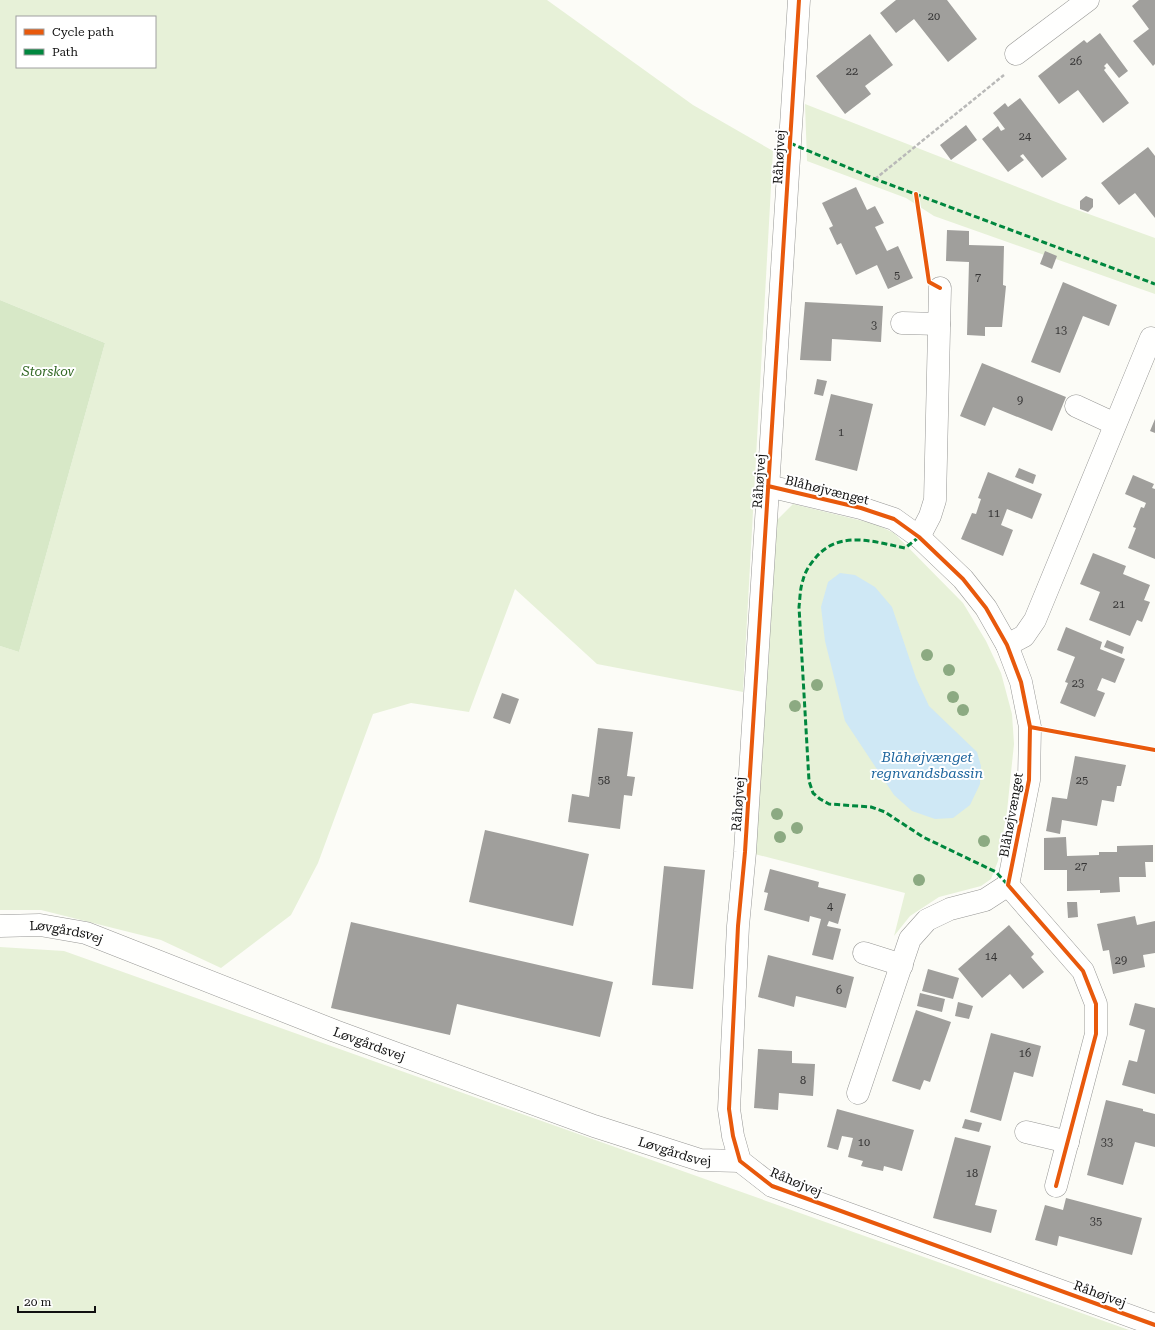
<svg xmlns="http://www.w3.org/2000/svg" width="1155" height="1330" viewBox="0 0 1155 1330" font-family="'Roboto Serif',serif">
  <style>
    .green { fill: #e7f1d8; fill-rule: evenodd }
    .forest { fill: #d7e8c7 }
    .water { fill: #cfe8f5 }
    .building { fill: #a09f9c }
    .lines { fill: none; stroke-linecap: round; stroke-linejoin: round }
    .minor-casing { stroke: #979795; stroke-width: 23 }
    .path { stroke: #b9b9b8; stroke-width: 2.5; stroke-dasharray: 4 2; stroke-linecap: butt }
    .minor { stroke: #fffffe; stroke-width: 22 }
    .quiet { stroke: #00873e; stroke-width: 3; stroke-dasharray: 6 3; stroke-linecap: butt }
    .cycleway-casing { stroke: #fff; stroke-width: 6 }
    .cycleway { stroke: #e8590c; stroke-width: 4 }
    .tree { fill: #8caa82 }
    .labels { text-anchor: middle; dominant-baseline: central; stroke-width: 4; stroke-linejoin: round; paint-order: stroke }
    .number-label { font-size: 11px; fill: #353434 }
    .street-label { font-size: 13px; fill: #111; stroke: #fff }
    .park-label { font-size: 13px; font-style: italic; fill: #316723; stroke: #fff }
    .water-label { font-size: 14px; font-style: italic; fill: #1f669e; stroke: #fff }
  </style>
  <rect width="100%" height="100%" fill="#fcfcf7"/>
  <path class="green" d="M 0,0 L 547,0 L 693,105 L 773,151 L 743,692 L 597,664 L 515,589 L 469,712 L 411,703 L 373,714 L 318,863 L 291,915 L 221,968 L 161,940 L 41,910 L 0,910 L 0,646 L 19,652 L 105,343 L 0,300 ZM 17,17 L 155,17 L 155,67 L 17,67 Z
    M 805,104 L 1061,204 L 1155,238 L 1155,294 L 934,216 L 906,198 L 807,161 Z
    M 793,504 L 875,524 L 894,533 L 963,603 L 986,641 L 1001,673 L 1012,714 L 1014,744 L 1007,811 L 998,861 L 991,879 L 981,886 L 939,897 L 910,916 L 894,936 L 905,893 L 751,853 L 776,521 Z
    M 0,947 L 64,951 L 1129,1330 L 0,1330 Z"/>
  <path class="forest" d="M 0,300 L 105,343 L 19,652 L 0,646 Z"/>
  <path class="water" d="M 840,573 L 855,575 L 875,587 L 892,607 L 916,678 L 929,706 L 977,752 L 981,766 L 980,784 L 970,805 L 953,818 L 935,819 L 912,811 L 894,795 L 845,721 L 825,641 L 821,607 L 828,582 Z"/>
  <path class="building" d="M 896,0 L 947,0 L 977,39 L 948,62 L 914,19 L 896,33 L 880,13 Z
    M 1139,0 L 1155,0 L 1155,64 L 1153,66 L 1133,41 L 1149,29 L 1132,6 Z
    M 1100,33 L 1128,71 L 1119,78 L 1107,63 L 1104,66 L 1106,68 L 1104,70 L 1129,103 L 1103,123 L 1078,90 L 1059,104 L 1038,76 L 1084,40 L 1087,43 Z
    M 870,34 L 893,65 L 865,86 L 871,94 L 845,114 L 816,76 Z
    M 1020,98 L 1067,159 L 1042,178 L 1023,154 L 1020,156 L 1024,160 L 1008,172 L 982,139 L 998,126 L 1001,131 L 1005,129 L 993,113 L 1005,103 L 1008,107 Z
    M 966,125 L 977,140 L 951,160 L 940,145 Z
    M 1148,147 L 1155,156 L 1155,218 L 1135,193 L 1119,205 L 1101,183 Z
    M 856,187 L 867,210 L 875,206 L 884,223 L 875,227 L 887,251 L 898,246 L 913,278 L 888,289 L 877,265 L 856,275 L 841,243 L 837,245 L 829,228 L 833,226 L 822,203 Z
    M 1086,196 L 1093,199 L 1093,207 L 1088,212 L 1080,209 L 1080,201 Z
    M 947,230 L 969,231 L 969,245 L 1004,246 L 1003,285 L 1006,286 L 1002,327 L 985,327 L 985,336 L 967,335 L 969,262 L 946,261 Z
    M 1045,251 L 1057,256 L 1052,269 L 1040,264 Z
    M 1063,282 L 1117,305 L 1109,326 L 1083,316 L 1060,373 L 1031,362 Z
    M 805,302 L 883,306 L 881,342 L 832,339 L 831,361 L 800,360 Z
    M 982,363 L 1066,397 L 1052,431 L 993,407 L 985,426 L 960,416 Z
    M 817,379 L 827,381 L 823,396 L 814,394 Z
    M 831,394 L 873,404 L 857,471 L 815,460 Z
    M 1155,419 L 1155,433 L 1150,431 Z
    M 1019,468 L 1036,475 L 1033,484 L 1015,477 Z
    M 988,472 L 1042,494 L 1032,519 L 1007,509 L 1001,525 L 1013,530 L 1003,556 L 961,539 L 972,513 L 976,514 L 981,499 L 978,498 Z
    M 1133,475 L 1154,484 L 1152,488 L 1155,489 L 1155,559 L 1128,548 L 1136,528 L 1133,527 L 1141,507 L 1144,508 L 1146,503 L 1125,494 Z
    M 1093,553 L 1126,566 L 1123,574 L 1150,585 L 1144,600 L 1150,602 L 1142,622 L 1137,620 L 1130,636 L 1089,620 L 1100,592 L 1080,584 Z
    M 1066,627 L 1102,642 L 1100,649 L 1125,659 L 1115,683 L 1102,678 L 1097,690 L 1105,693 L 1095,717 L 1060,703 L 1068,683 L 1065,682 L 1075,657 L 1057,650 Z
    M 1107,640 L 1124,647 L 1122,654 L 1104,647 Z
    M 502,693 L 519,699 L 510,724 L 493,718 Z
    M 598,728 L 633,732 L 627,776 L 635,777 L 632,796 L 624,795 L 620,829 L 568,822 L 572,794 L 589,797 Z
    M 1075,756 L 1126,765 L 1121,786 L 1117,786 L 1114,802 L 1102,800 L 1097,826 L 1062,820 L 1060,834 L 1046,831 L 1052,797 L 1067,799 Z
    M 485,830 L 589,854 L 573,926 L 469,902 Z
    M 1066,837 L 1067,856 L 1099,855 L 1099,852 L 1117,852 L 1117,846 L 1153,845 L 1153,862 L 1145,862 L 1146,877 L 1119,877 L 1120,892 L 1100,893 L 1100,890 L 1067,891 L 1067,870 L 1044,870 L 1044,838 Z
    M 664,866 L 705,870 L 693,989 L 652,985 Z
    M 770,869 L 819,882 L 818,887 L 846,894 L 838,924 L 829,921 L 827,926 L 841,929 L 833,960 L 812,955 L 821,919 L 810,916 L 809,922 L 764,910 L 768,893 L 764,892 Z
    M 1067,902 L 1077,902 L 1078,917 L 1068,918 Z
    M 1135,916 L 1137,925 L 1155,921 L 1155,953 L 1143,955 L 1145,967 L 1113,974 L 1109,950 L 1103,951 L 1097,924 Z
    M 351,922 L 613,982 L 600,1037 L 457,1004 L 450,1035 L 331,1008 Z
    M 1009,925 L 1034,954 L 1031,957 L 1044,972 L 1023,989 L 1010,974 L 982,998 L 958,969 Z
    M 768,955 L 854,977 L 846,1008 L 796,996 L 794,1007 L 758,997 Z
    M 928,969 L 959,978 L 953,999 L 922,991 Z
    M 920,993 L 945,999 L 942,1012 L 917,1006 Z
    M 958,1002 L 973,1006 L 969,1019 L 955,1016 Z
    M 1135,1003 L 1155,1008 L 1155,1094 L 1122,1085 L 1129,1060 L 1137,1062 L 1145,1030 L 1129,1025 Z
    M 916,1010 L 951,1022 L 930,1082 L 924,1080 L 920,1090 L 892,1081 Z
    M 991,1033 L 1041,1046 L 1033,1077 L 1014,1072 L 1001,1121 L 970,1112 Z
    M 758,1049 L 792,1051 L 792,1063 L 815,1064 L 813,1096 L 779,1093 L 778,1110 L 754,1108 Z
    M 1106,1100 L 1143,1109 L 1143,1111 L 1155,1114 L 1155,1147 L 1135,1142 L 1123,1185 L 1087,1175 Z
    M 837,1109 L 914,1130 L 902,1171 L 884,1166 L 883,1171 L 861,1166 L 863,1161 L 848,1157 L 853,1138 L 842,1136 L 838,1150 L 827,1147 Z
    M 965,1119 L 982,1123 L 979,1132 L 962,1128 Z
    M 955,1137 L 991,1146 L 975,1205 L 997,1210 L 991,1233 L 933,1218 Z
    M 1066,1198 L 1142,1218 L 1132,1255 L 1059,1236 L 1057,1246 L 1035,1240 L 1045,1205 L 1063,1210 Z"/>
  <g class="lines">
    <defs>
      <g id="minor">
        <path d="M 799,0 L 745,852 L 738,926 L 729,1109 L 733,1136 L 740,1161 L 772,1186 L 1155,1325"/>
        <path d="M 1016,54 L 1088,0"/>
        <path d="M 902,323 L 939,324"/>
        <path d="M 1076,406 L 1115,424"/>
        <path d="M 768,486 L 861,508 L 894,519 L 919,537 L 963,579 L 986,608 L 1007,645 L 1021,682 L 1030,727 L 1029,780 L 1008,885 L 1083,971 L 1096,1004 L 1096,1034 L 1056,1186"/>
        <path d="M 919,537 L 930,516 L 935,500 L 940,288"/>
        <path d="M 1007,645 L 1024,636 L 1035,620 L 1151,338"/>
        <path id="s1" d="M 0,926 L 40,925 L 86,933 L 335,1031 L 594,1126 L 700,1160 L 740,1161"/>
        <path d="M 864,953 L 902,965"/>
        <path d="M 858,1093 L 910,939 L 927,920 L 950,909 L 985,900 L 1008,885"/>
        <path d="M 1026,1132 L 1068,1142"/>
      </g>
    </defs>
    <use href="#minor" class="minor-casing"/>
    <path class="path" d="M 875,179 L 1004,75"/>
    <use href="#minor" class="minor"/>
    <path class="quiet" d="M 790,143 L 875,179 L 1155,284
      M 919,537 L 905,548 C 875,542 841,530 817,556 C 811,563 805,571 803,580 C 800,588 800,599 799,607 L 809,781 L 813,793 L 820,799 L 829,804 L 871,807 L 885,812 L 923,837 L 996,872 L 1008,885"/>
    <defs>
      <path id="cycleway" d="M 799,0 L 745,852 L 738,926 L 729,1109 L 733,1136 L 740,1161 L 772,1186 L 1155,1325
        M 916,194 L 929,282 L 940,288
        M 768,486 L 861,508 L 894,519 L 919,537 L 963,579 L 986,608 L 1007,645 L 1021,682 L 1030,727 L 1029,780 L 1008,885 L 1083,971 L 1096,1004 L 1096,1034 L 1056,1186
        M 1030,727 L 1155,750"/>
    </defs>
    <use href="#cycleway" class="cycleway-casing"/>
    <use href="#cycleway" class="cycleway"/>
  </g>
  <g class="tree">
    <circle cx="927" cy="655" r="6"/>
    <circle cx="949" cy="670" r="6"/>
    <circle cx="817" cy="685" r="6"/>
    <circle cx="953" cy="697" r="6"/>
    <circle cx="795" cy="706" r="6"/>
    <circle cx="963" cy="710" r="6"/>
    <circle cx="777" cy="814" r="6"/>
    <circle cx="797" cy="828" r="6"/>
    <circle cx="780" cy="837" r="6"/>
    <circle cx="984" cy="841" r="6"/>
    <circle cx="919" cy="880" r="6"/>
  </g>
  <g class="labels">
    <g class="number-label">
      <text x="934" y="16">20</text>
      <text x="1076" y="61">26</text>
      <text x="852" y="71">22</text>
      <text x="1025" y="136">24</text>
      <text x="897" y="275">5</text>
      <text x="978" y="277">7</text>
      <text x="874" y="325">3</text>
      <text x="1061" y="330">13</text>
      <text x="1020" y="400">9</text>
      <text x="841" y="432">1</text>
      <text x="994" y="513">11</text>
      <text x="1119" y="604">21</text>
      <text x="1078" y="683">23</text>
      <text x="604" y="780">58</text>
      <text x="1082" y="780">25</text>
      <text x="1081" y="866">27</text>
      <text x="830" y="906">4</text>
      <text x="991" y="956">14</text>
      <text x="1121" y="960">29</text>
      <text x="839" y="990">6</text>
      <text x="1025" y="1053">16</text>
      <text x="803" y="1080">8</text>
      <text x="864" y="1142">10</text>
      <text x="1107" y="1142">33</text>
      <text x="972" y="1173">18</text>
      <text x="1096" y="1221">35</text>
    </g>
    <g class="street-label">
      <text transform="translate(779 157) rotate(-87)">Råhøjvej</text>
      <text transform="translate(759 481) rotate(-86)">Råhøjvej</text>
      <text transform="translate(827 490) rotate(14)">Blåhøjvænget</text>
      <text transform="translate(738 804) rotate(-86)">Råhøjvej</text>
      <text transform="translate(1011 815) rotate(-80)">Blåhøjvænget</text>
      <text stroke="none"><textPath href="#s1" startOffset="67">Løvgårdsvej</textPath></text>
      <text stroke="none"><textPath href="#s1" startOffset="391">Løvgårdsvej</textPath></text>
      <text stroke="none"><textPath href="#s1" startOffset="715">Løvgårdsvej</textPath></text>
      <text transform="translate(796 1182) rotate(23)">Råhøjvej</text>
      <text transform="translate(1100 1294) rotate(20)">Råhøjvej</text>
    </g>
    <g class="park-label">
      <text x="48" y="371">Storskov</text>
    </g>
    <g class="water-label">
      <text x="927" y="757">Blåhøjvænget<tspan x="927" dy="16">regnvandsbassin</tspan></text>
    </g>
  </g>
  <rect x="16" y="16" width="140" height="52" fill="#ffffff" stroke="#a0a0a0"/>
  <rect x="24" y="29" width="20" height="6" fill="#e8590c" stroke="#a0a0a0"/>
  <text x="52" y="36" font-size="12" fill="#111111">Cycle path</text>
  <rect x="24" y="49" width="20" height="6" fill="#00873e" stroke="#a0a0a0"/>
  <text x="52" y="56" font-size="12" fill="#111111">Path</text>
  <path d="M18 1306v6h77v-6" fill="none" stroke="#111111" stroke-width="2"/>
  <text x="24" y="1306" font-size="12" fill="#111111" stroke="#ffffff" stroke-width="3" paint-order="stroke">20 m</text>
</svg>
